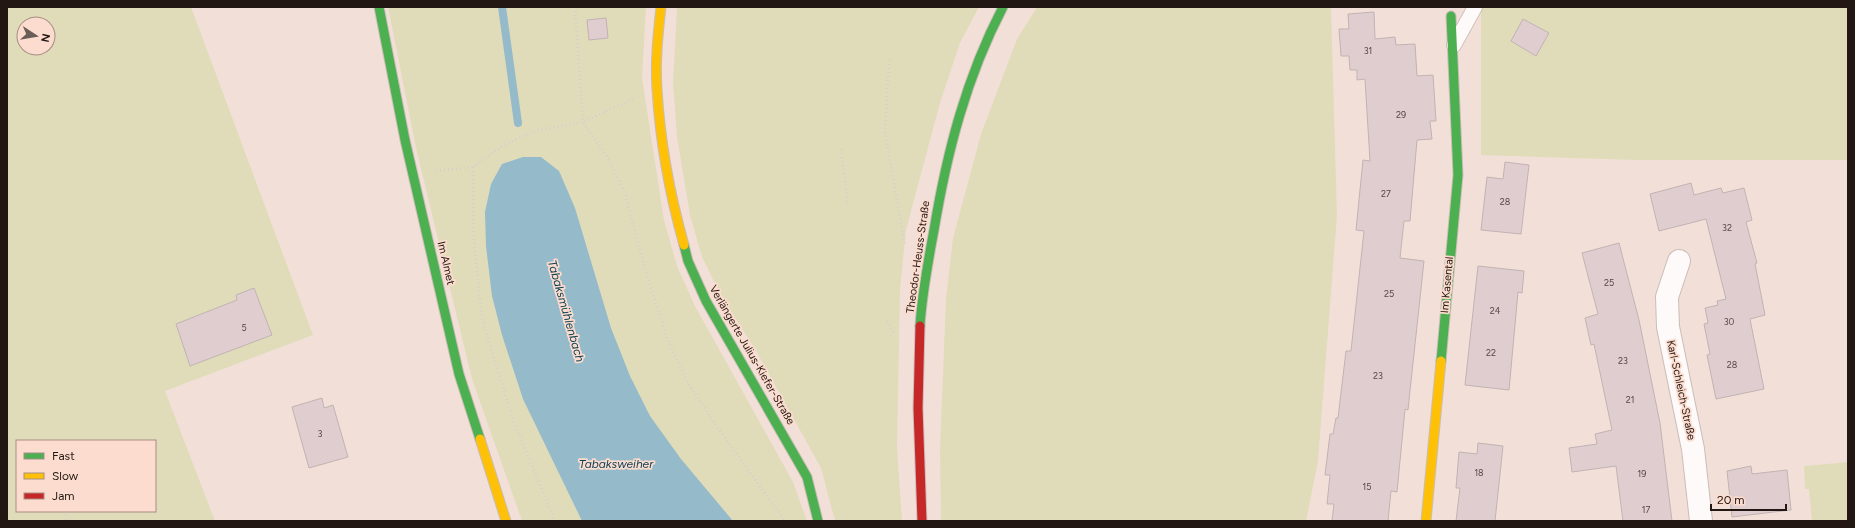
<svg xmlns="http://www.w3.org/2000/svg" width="1855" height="528" viewBox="0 0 1855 528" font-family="Figtree,sans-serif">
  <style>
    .green { fill: #e0dcba; fill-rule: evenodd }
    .water { fill: #95baca }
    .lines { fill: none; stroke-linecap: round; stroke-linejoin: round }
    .stream { stroke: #95baca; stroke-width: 8 }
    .building { fill: #e0cdcf; stroke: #c1b3b3 }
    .lane-casing { stroke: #cbbdb7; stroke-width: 16 }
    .street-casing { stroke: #cbbdb7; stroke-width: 24 }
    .fast-casing { stroke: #cbbdb7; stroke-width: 11 }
    .slow-casing { stroke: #cbbdb7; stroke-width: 11 }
    .jam-casing { stroke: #cbbdb7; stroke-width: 11 }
    .path { stroke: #d4cfcc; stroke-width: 2.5; stroke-dasharray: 1 3; stroke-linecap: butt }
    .lane { stroke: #fdfaf9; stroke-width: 14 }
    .street { stroke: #fdfaf9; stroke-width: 22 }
    .fast { stroke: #4caf50; stroke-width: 9 }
    .slow { stroke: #ffc107; stroke-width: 9 }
    .jam { stroke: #c62828; stroke-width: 9 }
    .labels { text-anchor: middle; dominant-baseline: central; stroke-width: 3.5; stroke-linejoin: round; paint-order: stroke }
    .number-label { font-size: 9px; fill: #544643 }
    .street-label { font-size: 11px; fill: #221712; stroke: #fcdcce }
    .water-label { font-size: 12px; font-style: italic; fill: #0e4256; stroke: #fcdcce }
  </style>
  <rect width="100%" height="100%" fill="#f2e0d8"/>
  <path class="green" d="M 7,7 L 191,7 L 313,335 L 165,391 L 215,521 L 7,521 ZM 24,24 L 48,24 L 48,48 L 24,48 ZM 17,441 L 155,441 L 155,511 L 17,511 Z
    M 388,7 L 646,7 L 642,78 L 664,220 L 677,266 L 695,306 L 793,482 L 807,521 L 522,521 L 472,379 L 416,148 Z
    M 677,7 L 979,7 L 960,43 L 940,103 L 906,230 L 900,290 L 897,448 L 902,521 L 835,521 L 821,468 L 756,351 L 720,294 L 702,257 L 690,215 L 677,137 L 673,83 Z
    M 1037,7 L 1331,7 L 1337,215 L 1318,461 L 1306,521 L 941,521 L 940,450 L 946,298 L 953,238 L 981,134 L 1017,39 Z
    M 1481,7 L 1848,7 L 1848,160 L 1635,160 L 1481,155 Z
    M 1848,462 L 1848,521 L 1812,521 L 1809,489 L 1805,489 L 1804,466 Z"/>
  <path class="water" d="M 523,157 L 541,157 L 559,171 L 575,208 L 611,328 L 630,376 L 650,416 L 681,459 L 733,521 L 582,521 L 523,399 L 502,335 L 492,296 L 486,246 L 485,212 L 491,184 L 502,164 Z"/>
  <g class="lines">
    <path class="stream" d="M 502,7 L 518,123"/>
  </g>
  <path class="building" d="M 1374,12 L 1375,39 L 1395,37 L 1396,45 L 1415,44 L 1417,76 L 1433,75 L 1436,121 L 1430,121 L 1432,139 L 1417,140 L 1410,221 L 1404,221 L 1400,258 L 1424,261 L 1409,400 L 1408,410 L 1405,409 L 1397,492 L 1391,491 L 1388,521 L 1332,521 L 1334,504 L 1327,504 L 1330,475 L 1325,475 L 1330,434 L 1333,434 L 1336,418 L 1338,418 L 1346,351 L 1351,351 L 1364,231 L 1356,230 L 1363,160 L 1370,161 L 1365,79 L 1357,80 L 1357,70 L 1350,70 L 1349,56 L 1341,56 L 1339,29 L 1349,29 L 1348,14 Z
    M 606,18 L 608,38 L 589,40 L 587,20 Z
    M 1523,19 L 1549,33 L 1536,56 L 1511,41 Z
    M 1505,162 L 1529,165 L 1521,234 L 1481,230 L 1487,177 L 1503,179 Z
    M 1691,183 L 1694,195 L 1721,188 L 1723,193 L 1744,188 L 1752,220 L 1746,222 L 1757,263 L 1755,264 L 1765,315 L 1750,319 L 1764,389 L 1716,399 L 1707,355 L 1710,354 L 1704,324 L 1708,323 L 1705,308 L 1718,305 L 1717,301 L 1726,299 L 1706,219 L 1659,231 L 1650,194 Z
    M 1619,243 L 1639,320 L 1660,423 L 1672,521 L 1623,521 L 1616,466 L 1572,472 L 1569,448 L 1597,444 L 1595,434 L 1612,430 L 1594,344 L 1591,345 L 1585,318 L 1598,314 L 1582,253 Z
    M 1478,266 L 1524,271 L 1522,293 L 1518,292 L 1509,390 L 1465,385 Z
    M 254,288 L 272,335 L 190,366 L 176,324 L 237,300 L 236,295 Z
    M 322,398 L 324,408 L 333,405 L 348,457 L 309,468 L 292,407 Z
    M 1478,443 L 1503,446 L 1495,521 L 1456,521 L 1460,488 L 1456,488 L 1459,452 L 1477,454 Z
    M 1751,466 L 1752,474 L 1787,470 L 1791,510 L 1732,517 L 1727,471 Z"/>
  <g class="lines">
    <defs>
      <path id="lane" d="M 1454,45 L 1475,7"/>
      <path id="street" d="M 1679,261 L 1667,297 L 1668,327 L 1693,449 L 1701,521"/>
      <path id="fast" d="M 379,7 L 405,140 L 459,374 L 480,439
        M 684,245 L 688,261 L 706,301 L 807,477 L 818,521
        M 920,326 C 922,293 928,262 934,230 C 947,152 966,78 1003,7
        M 1441,361 L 1458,175 L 1451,16"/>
      <path id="slow" d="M 661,7 C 658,34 655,62 657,89 C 660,141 670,195 684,245
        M 480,439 L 506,521
        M 1426,521 L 1441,361"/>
      <path id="jam" d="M 920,326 L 918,408 L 922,521"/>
    </defs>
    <use href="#lane" class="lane-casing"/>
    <use href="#street" class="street-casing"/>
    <use href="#fast" class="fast-casing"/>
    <use href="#slow" class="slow-casing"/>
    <use href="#jam" class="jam-casing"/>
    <path class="path" d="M 575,7 L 583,122 L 609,160 L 625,194 L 646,272 L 668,341 L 688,383 L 713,421 L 785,521
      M 889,60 L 885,132 L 905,246
      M 841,149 L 848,205
      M 473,167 L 473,231 L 482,319 L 513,420 L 555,521
      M 436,171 L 473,167 L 502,146 L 519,138 L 539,130 L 583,122 L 635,98
      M 887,321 L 895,334
      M 63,511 L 67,521"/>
    <use href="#lane" class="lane"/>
    <use href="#street" class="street"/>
    <use href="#fast" class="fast"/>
    <use href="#slow" class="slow"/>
    <use href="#jam" class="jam"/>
  </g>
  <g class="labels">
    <g class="number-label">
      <text x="1368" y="50">31</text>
      <text x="1401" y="114">29</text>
      <text x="1386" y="193">27</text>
      <text x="1505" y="201">28</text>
      <text x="1727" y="227">32</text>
      <text x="1609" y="282">25</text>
      <text x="1389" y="293">25</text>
      <text x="1495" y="310">24</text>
      <text x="1729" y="321">30</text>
      <text x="244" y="327">5</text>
      <text x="1491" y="352">22</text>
      <text x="1623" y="360">23</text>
      <text x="1732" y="364">28</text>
      <text x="1378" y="375">23</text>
      <text x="1630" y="399">21</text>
      <text x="320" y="433">3</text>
      <text x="1479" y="472">18</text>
      <text x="1642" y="473">19</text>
      <text x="1367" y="486">15</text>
      <text x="1646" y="509">17</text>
    </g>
    <g class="street-label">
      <text transform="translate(918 257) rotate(-82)">Theodor-Heuss-Straße</text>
      <text transform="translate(446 263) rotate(77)">Im Almet</text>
      <text transform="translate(1447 285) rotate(-85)">Im Kasental</text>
      <text transform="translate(752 355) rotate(60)">Verlängerte Julius-Kiefer-Straße</text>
      <text transform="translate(1681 390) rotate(78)">Karl-Schleich-Straße</text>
    </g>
    <g class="water-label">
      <text transform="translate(566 311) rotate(74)">Tabaksmühlenbach</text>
      <text x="616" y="464">Tabaksweiher</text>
    </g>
  </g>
  <rect width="1855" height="528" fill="none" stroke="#221712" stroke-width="16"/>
  <rect x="16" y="440" width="140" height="72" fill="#fcdcce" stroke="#a58d83"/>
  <rect x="24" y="453" width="20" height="6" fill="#4caf50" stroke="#a58d83"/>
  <text x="52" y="460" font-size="12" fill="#221712">Fast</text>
  <rect x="24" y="473" width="20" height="6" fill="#ffc107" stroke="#a58d83"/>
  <text x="52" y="480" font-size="12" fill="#221712">Slow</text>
  <rect x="24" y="493" width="20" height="6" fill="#c62828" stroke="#a58d83"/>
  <text x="52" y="500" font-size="12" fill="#221712">Jam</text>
  <g transform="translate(36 36) rotate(102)"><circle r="19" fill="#fcdcce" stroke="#a58d83"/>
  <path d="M0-3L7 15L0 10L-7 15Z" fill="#6b5d57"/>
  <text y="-6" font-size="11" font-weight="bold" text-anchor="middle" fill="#221712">N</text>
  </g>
  <path d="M1711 504v6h75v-6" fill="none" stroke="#221712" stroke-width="2"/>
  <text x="1717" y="504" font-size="12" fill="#221712" stroke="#fcdcce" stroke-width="3" paint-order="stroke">20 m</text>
</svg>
